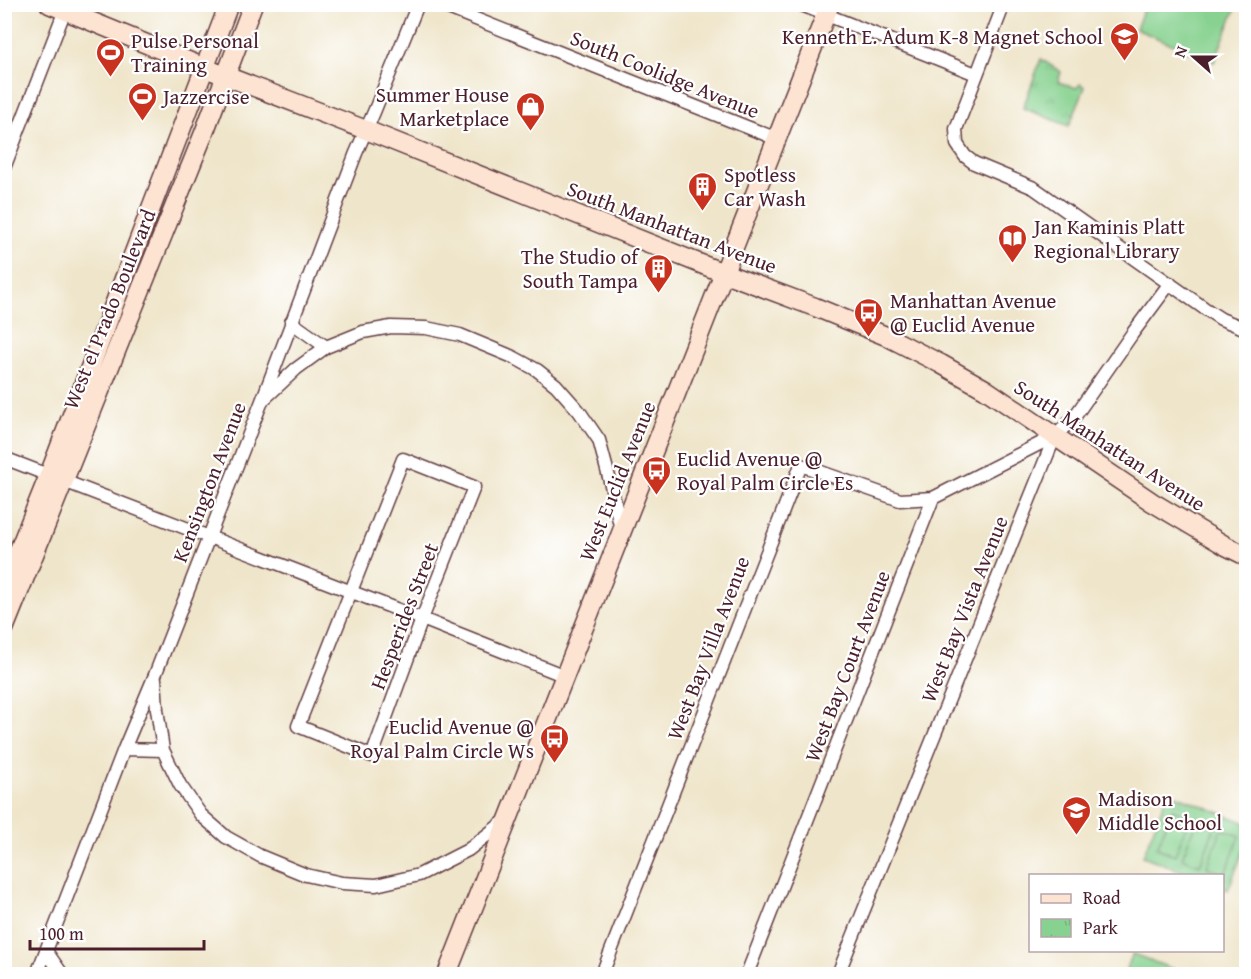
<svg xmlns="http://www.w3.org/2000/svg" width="1251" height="979" viewBox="0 0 1251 979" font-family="'Gentium Book Plus',serif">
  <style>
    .park { fill: url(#park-tufts); stroke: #68785e; stroke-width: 1.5 }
    .garden { fill: #87d290; stroke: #68785e; stroke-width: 1.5 }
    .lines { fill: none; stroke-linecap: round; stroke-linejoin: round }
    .street-casing { stroke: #633d43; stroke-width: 15 }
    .secondary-casing { stroke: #633d43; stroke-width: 21 }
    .street { stroke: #fff; stroke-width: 12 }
    .secondary { stroke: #fde3d1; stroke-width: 18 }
    .labels { text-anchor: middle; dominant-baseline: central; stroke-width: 4.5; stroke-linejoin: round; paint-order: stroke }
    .poi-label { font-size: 21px; fill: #4a1f2b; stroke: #fff; text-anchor: start }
    .street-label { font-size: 21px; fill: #4a1f2b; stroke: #fff }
  </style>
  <defs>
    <pattern id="park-tufts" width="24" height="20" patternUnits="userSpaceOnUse" patternTransform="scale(1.5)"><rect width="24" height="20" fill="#87d290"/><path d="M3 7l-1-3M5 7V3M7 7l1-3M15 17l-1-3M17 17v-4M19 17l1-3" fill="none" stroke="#76b47c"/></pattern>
  </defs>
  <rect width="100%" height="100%" fill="#fff"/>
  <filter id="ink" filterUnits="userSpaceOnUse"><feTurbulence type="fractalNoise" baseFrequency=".0167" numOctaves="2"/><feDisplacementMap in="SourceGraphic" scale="12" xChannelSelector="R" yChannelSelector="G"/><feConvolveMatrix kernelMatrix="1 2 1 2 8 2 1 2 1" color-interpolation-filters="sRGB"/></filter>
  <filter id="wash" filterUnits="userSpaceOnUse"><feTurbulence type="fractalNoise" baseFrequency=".008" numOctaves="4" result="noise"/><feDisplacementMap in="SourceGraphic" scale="24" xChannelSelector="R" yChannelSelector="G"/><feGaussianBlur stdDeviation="1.35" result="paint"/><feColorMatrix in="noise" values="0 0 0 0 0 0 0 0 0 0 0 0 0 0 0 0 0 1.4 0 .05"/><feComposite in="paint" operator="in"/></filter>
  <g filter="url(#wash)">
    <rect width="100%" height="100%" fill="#efe5ca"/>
    <path class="park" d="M 1041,59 L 1061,72 L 1058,82 L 1077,88 L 1080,84 L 1085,87 L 1069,126 L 1023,108 Z
      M 1168,792 L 1246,823 L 1246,844 L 1228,890 L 1223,888 L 1222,876 L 1192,875 L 1143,856 Z"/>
    <path class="garden" d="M 1145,5 L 1145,4 L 1237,5 L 1214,62 L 1136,29 Z
      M 1172,809 L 1190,816 L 1175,855 L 1157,848 Z
      M 1197,819 L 1215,826 L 1200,865 L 1182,858 Z
      M 1222,829 L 1240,836 L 1225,874 L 1207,867 Z
      M 1133,954 L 1186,974 L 1124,974 Z"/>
  </g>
  <g filter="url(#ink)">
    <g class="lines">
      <defs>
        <path id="street" d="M 438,4 L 777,139
          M 799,4 L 976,74
          M 1004,4 L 956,129 L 957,144 L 965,156 L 974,163 L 1034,188 L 1204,308 L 1221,319 L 1246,329
          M 4,168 L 65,10
          M 291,322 L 326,347
          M 265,398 L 296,369 L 326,347 L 363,332 L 391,327 L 426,328 L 460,335 L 513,357 L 537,370 L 556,385 L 579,411 L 599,440 L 611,485 L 621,530
          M 4,458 L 422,619 L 565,676
          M 403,459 L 474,487 L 422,619 L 372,756 L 298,726 Z
          M 155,679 L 157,709 L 163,750 L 180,785 L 201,815 L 226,837 L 260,856 L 306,875 L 342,883 L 376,885 L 419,875 L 468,850 L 505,821
          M 124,749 L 163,750
          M 46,951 L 62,974
          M 37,974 L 124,749 L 155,675 L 262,401 L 356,153 L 374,112 L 418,4
          M 602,974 L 801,465 L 900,500 L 933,498
          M 747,974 L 933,498 L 1055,436
          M 838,974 L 1055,436 L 1073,419 L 1132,334 L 1170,283"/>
        <path id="secondary" d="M 49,4 L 205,68 L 366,130 L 711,268 L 815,307 L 886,336 L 941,364 L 985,389 L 1152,502 L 1226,546 L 1246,556
          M 4,587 L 49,475 L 229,4
          M 4,629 L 204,133 L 253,4
          M 447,974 L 830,4"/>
      </defs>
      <use href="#street" class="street-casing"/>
      <use href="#secondary" class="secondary-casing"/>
      <use href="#street" class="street"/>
      <use href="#secondary" class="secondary"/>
    </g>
  </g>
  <defs>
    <symbol id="school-pin" viewBox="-11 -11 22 30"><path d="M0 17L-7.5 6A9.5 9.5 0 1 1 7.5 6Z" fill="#c8321e" stroke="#fff"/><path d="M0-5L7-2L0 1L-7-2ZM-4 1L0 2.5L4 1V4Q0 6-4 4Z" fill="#fff"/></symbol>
    <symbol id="stadium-pin" viewBox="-11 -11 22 30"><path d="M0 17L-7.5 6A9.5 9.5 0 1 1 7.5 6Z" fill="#c8321e" stroke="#fff"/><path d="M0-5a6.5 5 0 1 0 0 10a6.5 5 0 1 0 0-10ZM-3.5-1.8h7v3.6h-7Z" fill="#fff"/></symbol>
    <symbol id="shop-pin" viewBox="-11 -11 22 30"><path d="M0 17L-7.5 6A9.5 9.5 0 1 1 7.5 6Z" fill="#c8321e" stroke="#fff"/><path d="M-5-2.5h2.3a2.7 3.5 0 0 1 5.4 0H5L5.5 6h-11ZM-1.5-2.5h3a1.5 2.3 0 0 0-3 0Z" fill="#fff"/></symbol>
    <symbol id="building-pin" viewBox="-11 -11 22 30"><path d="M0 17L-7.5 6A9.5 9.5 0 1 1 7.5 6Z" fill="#c8321e" stroke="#fff"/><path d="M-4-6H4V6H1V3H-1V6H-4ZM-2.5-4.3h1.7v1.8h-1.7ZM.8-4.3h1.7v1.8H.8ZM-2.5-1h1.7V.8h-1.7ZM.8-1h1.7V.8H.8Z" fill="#fff"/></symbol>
    <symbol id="library-pin" viewBox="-11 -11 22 30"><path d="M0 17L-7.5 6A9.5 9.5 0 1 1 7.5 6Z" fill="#c8321e" stroke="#fff"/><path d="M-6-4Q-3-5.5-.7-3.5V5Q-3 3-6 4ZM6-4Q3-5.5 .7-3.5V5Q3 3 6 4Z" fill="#fff"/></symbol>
    <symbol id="bus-pin" viewBox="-11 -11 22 30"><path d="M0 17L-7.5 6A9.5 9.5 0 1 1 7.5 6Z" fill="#c8321e" stroke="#fff"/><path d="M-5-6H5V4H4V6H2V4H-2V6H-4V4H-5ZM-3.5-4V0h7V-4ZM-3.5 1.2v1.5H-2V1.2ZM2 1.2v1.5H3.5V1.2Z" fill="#fff"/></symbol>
  </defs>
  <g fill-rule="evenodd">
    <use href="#school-pin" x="1108" y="20" width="33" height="45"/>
    <use href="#stadium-pin" x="94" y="36" width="33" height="45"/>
    <use href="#stadium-pin" x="126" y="80" width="33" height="45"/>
    <use href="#shop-pin" x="514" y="90" width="33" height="45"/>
    <use href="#building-pin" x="686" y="170" width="33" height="45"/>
    <use href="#library-pin" x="996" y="222" width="33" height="45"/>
    <use href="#building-pin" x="642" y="252" width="33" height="45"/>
    <use href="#bus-pin" x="852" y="296" width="33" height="45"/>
    <use href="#bus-pin" x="640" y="454" width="33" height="45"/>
    <use href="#bus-pin" x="538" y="722" width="33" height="45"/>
    <use href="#school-pin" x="1060" y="794" width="33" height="45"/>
  </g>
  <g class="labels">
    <g class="poi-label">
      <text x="1103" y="36" text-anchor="end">Kenneth E. Adum K-8 Magnet School</text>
      <text x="131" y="40">Pulse Personal<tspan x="131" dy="24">Training</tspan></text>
      <text x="509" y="94" text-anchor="end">Summer House<tspan x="509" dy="24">Marketplace</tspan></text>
      <text x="163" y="96">Jazzercise</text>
      <text x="724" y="174">Spotless<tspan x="724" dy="24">Car Wash</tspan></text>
      <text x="1034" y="226">Jan Kaminis Platt<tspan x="1034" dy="24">Regional Library</tspan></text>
      <text x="638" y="256" text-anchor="end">The Studio of<tspan x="638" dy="24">South Tampa</tspan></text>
      <text x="890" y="300">Manhattan Avenue<tspan x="890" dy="24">@ Euclid Avenue</tspan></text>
      <text x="677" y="458">Euclid Avenue @<tspan x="677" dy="24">Royal Palm Circle Es</tspan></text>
      <text x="534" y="726" text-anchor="end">Euclid Avenue @<tspan x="534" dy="24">Royal Palm Circle Ws</tspan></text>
      <text x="1098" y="798">Madison<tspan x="1098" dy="24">Middle School</tspan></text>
    </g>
    <g class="street-label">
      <text transform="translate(665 74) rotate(22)">South Coolidge Avenue</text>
      <text transform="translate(672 227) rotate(21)">South Manhattan Avenue</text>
      <text transform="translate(109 309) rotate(-68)">West el Prado Boulevard</text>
      <text transform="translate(1110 445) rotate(33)">South Manhattan Avenue</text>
      <text transform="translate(617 481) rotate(-68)">West Euclid Avenue</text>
      <text transform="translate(209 482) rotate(-69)">Kensington Avenue</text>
      <text transform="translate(964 609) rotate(-68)">West Bay Vista Avenue</text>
      <text transform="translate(404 616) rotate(-69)">Hesperides Street</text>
      <text transform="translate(708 648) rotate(-69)">West Bay Villa Avenue</text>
      <text transform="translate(847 666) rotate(-69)">West Bay Court Avenue</text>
    </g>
  </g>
  <rect width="1251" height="979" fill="none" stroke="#fff" stroke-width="24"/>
  <rect x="1029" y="874" width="195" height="78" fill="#ffffff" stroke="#b7a5aa" stroke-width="1.5"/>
  <rect x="1041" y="894" width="30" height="9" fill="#fde3d1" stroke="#b7a5aa" stroke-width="1.5"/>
  <text x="1083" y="904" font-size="18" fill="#4a1f2b">Road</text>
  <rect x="1041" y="919" width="30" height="18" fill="url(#park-tufts)" stroke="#b7a5aa" stroke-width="1.5"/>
  <text x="1083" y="934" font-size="18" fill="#4a1f2b">Park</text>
  <g transform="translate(1194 57) rotate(291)" stroke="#ffffff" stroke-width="4.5" paint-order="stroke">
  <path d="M0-4.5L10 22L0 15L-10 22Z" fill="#4a1f2b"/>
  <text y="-9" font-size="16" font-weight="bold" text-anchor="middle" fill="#4a1f2b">N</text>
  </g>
  <path d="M30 940v9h174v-9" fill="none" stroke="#4a1f2b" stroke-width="3"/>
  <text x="39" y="940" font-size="18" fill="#4a1f2b" stroke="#ffffff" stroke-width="4.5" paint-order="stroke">100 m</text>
</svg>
